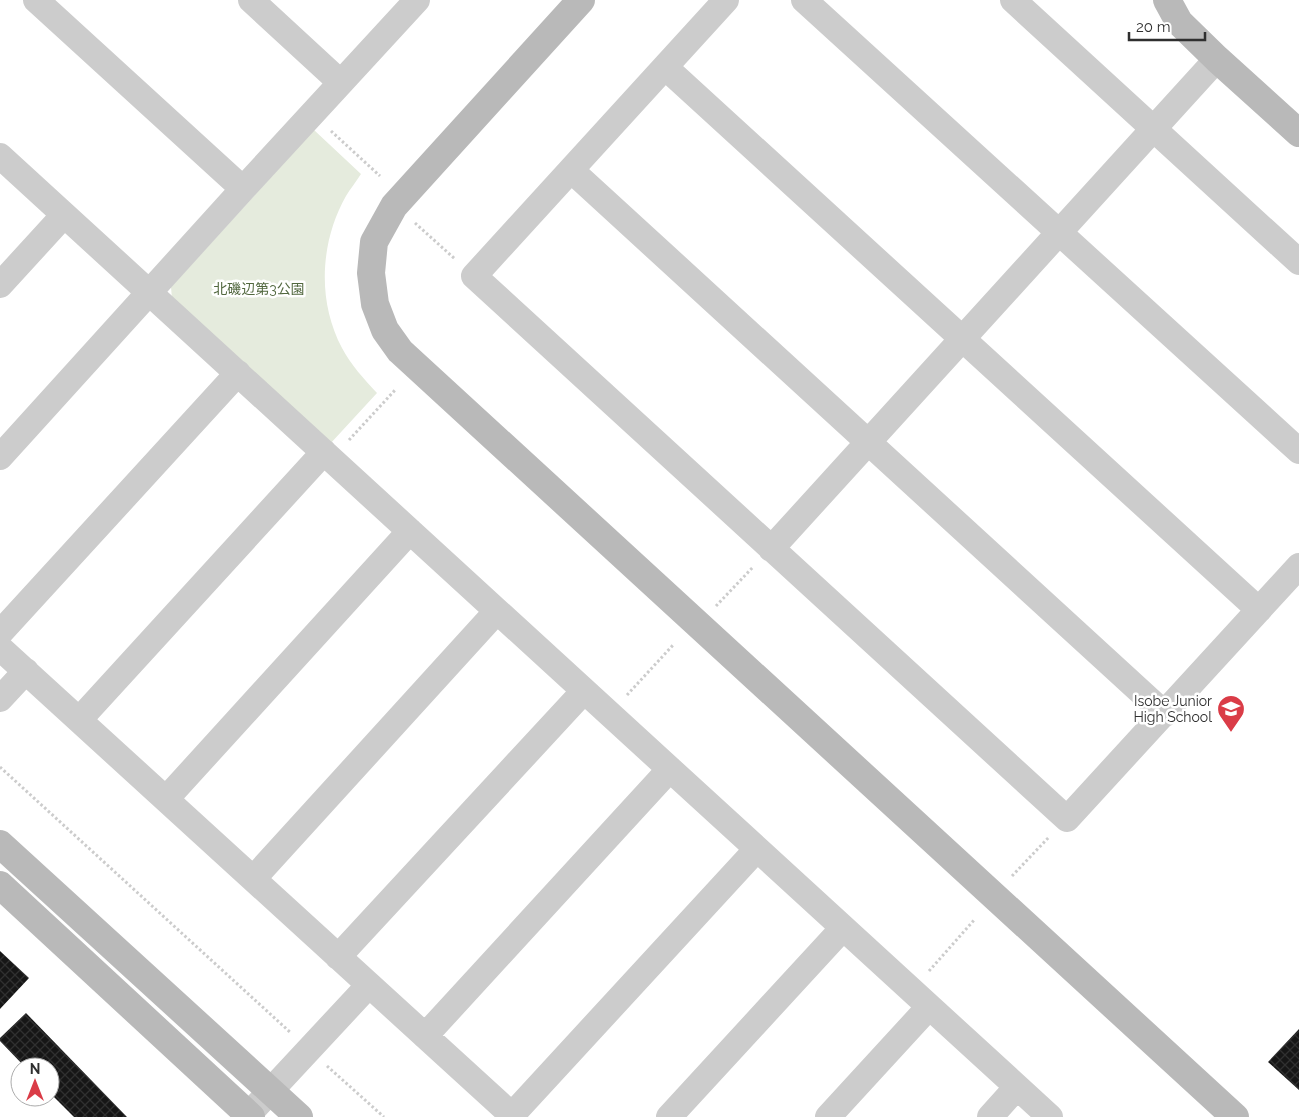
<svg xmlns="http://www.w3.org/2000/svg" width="1299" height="1117" viewBox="0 0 1299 1117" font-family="Raleway,'Noto Sans JP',sans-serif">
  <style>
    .green { fill: #e5ebdd }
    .building { fill: url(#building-cross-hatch) }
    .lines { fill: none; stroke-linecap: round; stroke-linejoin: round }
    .path { stroke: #ccc; stroke-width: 3; stroke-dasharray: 2.5 2.5; stroke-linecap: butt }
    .street { stroke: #ccc; stroke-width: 26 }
    .secondary { stroke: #b9b9b9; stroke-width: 28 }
    .labels { text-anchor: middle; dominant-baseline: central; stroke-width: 5; stroke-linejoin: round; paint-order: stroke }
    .park-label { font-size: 14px; fill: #52683f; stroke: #fff }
    .poi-label { font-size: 14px; fill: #2f2f2f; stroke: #fff; text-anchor: end }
  </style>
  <defs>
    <pattern id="building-cross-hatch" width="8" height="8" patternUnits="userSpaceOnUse" patternTransform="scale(1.25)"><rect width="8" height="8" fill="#161616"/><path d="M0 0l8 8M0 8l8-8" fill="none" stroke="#303030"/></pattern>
  </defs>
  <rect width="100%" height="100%" fill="#fff"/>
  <path class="green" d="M 314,130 L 361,174 C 356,182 350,189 346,196 C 320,242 317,301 342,348 C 351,365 364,379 377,393 L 330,444 L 172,299 L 171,287 Z"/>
  <path class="building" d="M 0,951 L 29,978 L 0,1009 Z
    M 26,1013 L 127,1117 L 74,1117 L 50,1093 L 50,1067 L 25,1067 L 0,1041 L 0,1038 Z
    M 1299,1029 L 1299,1090 L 1268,1062 Z"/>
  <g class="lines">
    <path class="path" d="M 331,131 L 380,176
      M 415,223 L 455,259
      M 349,440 L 396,389
      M 716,606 L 753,567
      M 627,695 L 674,644
      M 0,767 L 291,1033
      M 1012,876 L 1049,837
      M 929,971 L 975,919
      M 327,1066 L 384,1117"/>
    <path class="street" d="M 36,0 L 243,189
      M 251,0 L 340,82
      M 726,0 L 474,276 L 1067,819 L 1299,566
      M 804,0 L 1299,451
      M 1013,0 L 1299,262
      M 665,67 L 1259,610
      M 0,156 L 1050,1117
      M 571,170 L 1165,714
      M 0,285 L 64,215
      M 0,457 L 243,189 L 417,0
      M 771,549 L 1217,59
      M 0,633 L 238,373
      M 0,648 L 514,1117
      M 0,699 L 26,671
      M 79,720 L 324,452
      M 166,799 L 410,531
      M 253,879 L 497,611
      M 338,957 L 584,691
      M 425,1036 L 670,769
      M 249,1114 L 369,985
      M 512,1115 L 757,849
      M 669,1117 L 843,928
      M 828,1117 L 929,1007
      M 990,1117 L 1017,1087"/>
    <path class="secondary" d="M 581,0 L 394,206 L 374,242 L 371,273 L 375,304 L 385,330 L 400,351 L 1235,1117
      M 1167,0 L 1179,22 L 1217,59 L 1299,133
      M 0,844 L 299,1117
      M 0,885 L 251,1117"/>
  </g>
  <defs>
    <symbol id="school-pin" viewBox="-11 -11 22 30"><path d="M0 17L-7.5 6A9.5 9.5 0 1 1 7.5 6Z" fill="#da3c47" stroke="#fff"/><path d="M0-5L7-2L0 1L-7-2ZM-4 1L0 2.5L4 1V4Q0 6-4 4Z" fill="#fff"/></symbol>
  </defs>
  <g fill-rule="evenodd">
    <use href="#school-pin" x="1215" y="693" width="32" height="43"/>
  </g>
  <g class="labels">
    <g class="park-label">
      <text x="259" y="289">北磯辺第3公園</text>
    </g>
    <g class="poi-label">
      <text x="1212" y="701">Isobe Junior<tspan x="1212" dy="16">High School</tspan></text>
    </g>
  </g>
  <g transform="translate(35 1082)"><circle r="24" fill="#ffffff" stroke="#acacac"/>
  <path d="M0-4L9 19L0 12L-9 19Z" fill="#da3c47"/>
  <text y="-8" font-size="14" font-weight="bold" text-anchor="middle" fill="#2f2f2f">N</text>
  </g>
  <path d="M1129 32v8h76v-8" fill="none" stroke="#2f2f2f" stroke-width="2.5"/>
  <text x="1136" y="32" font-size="15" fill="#2f2f2f" stroke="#ffffff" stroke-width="4" paint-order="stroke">20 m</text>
</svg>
